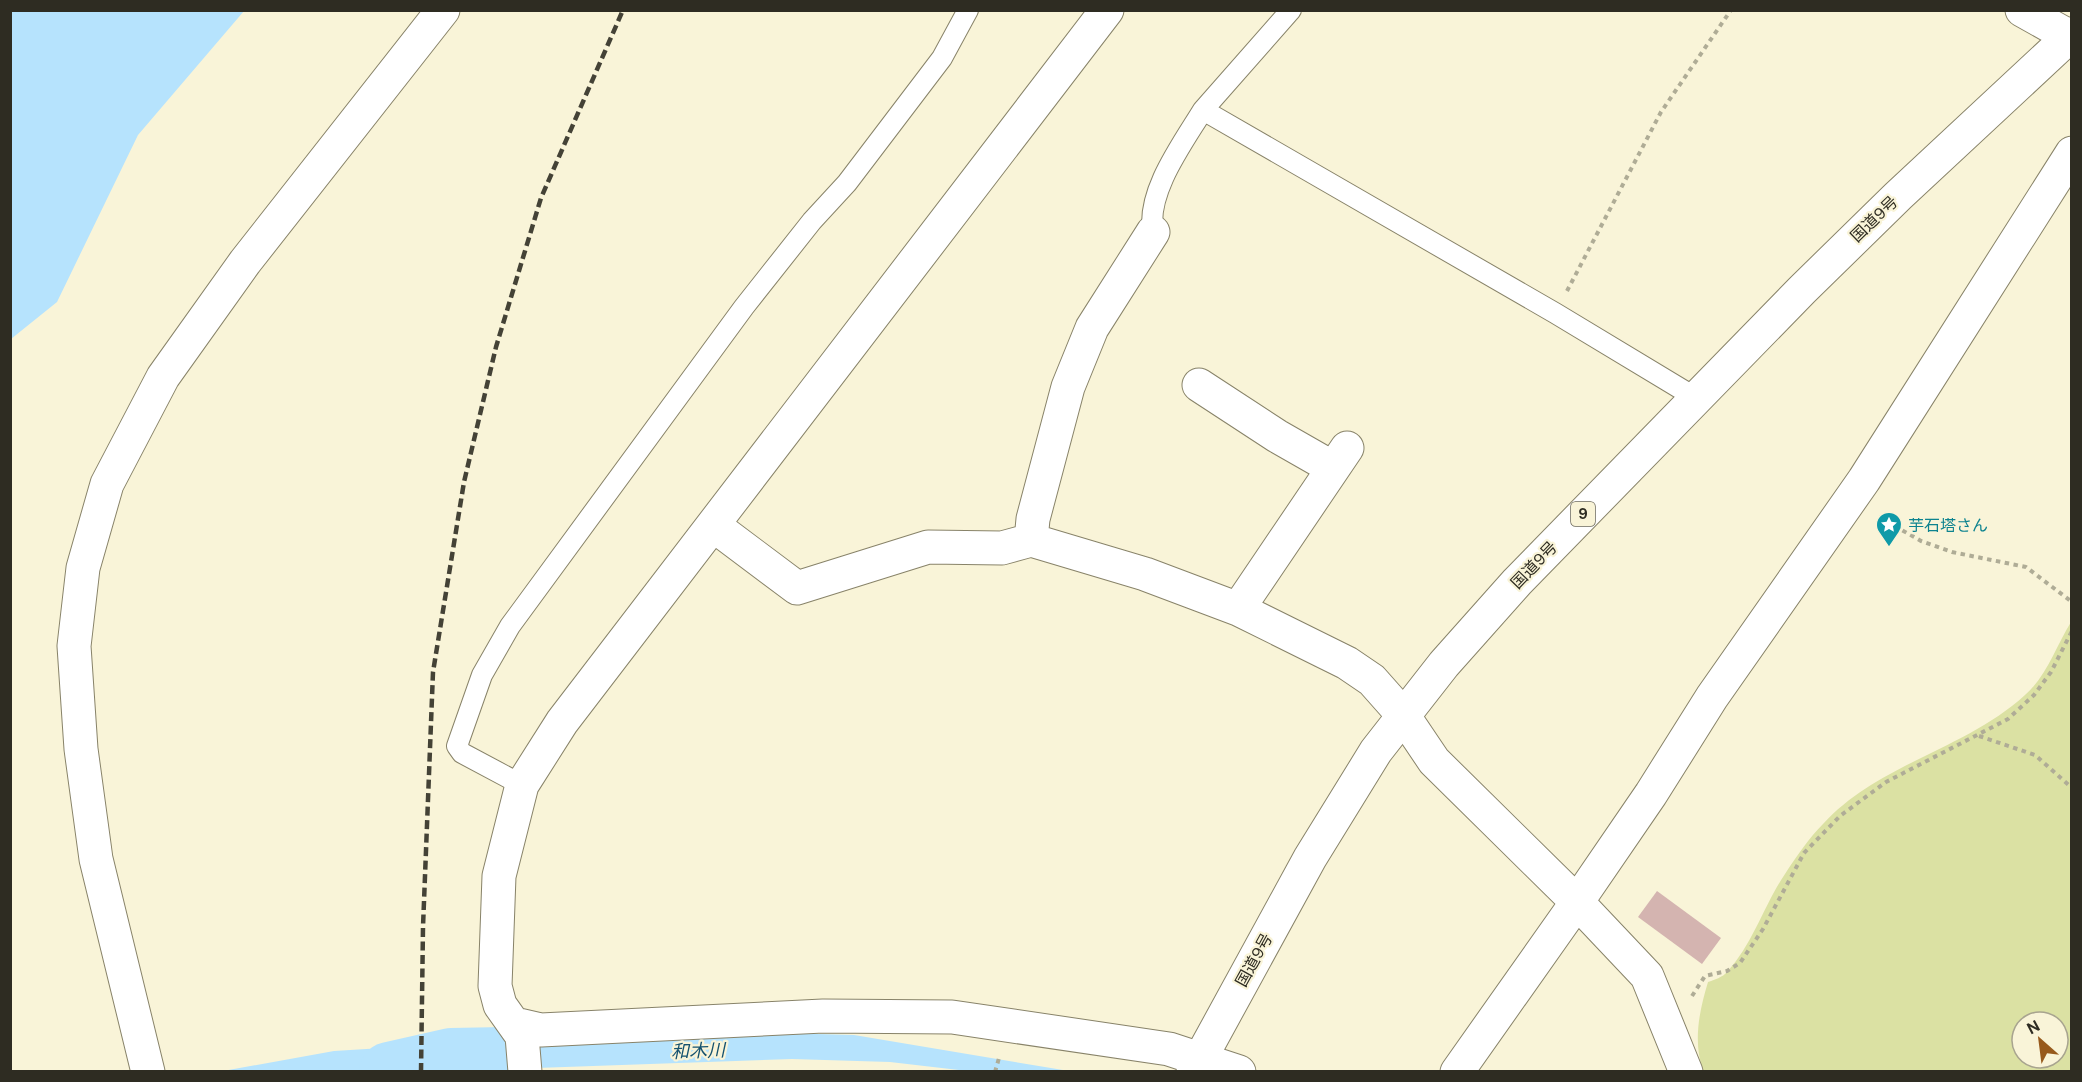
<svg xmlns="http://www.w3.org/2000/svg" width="2082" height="1082" viewBox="0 0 2082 1082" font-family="'DM Sans','Noto Sans JP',sans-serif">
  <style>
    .green { fill: #dbe1a3; fill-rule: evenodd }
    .water { fill: #b6e3fd }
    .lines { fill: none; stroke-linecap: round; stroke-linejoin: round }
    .river { stroke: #b6e3fd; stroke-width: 60 }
    .building { fill: #d4b4b0 }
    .lane-casing { stroke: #888369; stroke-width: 22 }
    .street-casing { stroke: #888369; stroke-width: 35 }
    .secondary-casing { stroke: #888369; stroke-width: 35 }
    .highway-casing { stroke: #888369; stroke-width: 35 }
    .path { stroke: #afac96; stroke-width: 4; stroke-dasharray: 4.5 4.5; stroke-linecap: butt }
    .lane { stroke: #fff; stroke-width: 20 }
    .street { stroke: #fff; stroke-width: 33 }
    .secondary { stroke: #fff; stroke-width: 33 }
    .highway { stroke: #fff; stroke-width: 33 }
    .rail { stroke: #444236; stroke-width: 4.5; stroke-dasharray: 9 4.5; stroke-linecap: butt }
    .labels { text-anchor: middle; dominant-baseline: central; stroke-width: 4.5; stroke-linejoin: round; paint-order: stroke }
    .shield { fill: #f9f4d8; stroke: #6b6859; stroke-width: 1.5 }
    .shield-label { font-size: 15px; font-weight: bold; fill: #2e2c22 }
    .street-label { font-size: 16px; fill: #2e2c22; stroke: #f9f4d8 }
    .culture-label { font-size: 16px; fill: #0d838f; stroke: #f9f4d8; text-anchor: start }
    .water-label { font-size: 18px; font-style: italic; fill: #15526f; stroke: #f9f4d8 }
  </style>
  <rect width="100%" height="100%" fill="#f9f4d8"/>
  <path class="green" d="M 2071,622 L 2071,1071 L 1703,1071 C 1693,1041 1699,1012 1708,982 C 1714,980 1723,977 1727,972 C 1753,944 1764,905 1785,874 C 1796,857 1809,838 1823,824 C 1879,763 1965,750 2025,695 C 2047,676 2056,646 2071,622 ZM 2022,1022 L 2058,1022 L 2058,1058 L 2022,1058 Z"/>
  <path class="water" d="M 11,10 L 244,11 L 138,135 L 57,302 L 11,339 Z
    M 704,1031 L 854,1035 L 1069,1071 L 976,1072 L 890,1062 L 792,1059 L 424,1072 L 425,1044 Z
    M 415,1046 L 415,1071 L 223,1071 L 334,1051 Z"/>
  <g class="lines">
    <path class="river" d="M 389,1072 L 451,1058 L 505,1057"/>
  </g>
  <path class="building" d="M 1657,891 L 1721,938 L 1702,964 L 1638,917 Z"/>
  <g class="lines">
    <defs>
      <path id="lane" d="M 1291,10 L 1203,110 L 1555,313 L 1696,398
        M 1153,232 C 1146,192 1183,143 1203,110
        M 522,785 L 462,753 L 457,746 L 482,675 L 510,626 L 744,307 L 812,221 L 847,183 L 942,58 L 968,10"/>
      <path id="street" d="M 2022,10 L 2072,38
        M 1199,385 L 1277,436 L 1333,468
        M 713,525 L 797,588 L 928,547 L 1002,548 L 1031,540 L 1145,574 L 1238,609 L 1347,663 L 1372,680 L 1403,715 L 1434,761 L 1577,902 L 1647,976 L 1686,1072
        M 1031,540 L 1033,519 L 1068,387 L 1092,328 L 1153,232
        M 1238,609 L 1347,448
        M 515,1024 L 541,1030 L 823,1016 L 952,1017 L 1169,1049 L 1239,1072
        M 525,1072 L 522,1036 L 500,1005 L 495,986 L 499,876 L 522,785 L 562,722 L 1107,10
        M 1457,1072 L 1577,902 L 1651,794 L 1712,697 L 1864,480 L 2072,153"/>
      <path id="secondary" d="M 148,1072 L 96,859 L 81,749 L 74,646 L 83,568 L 107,484 L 163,377 L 245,262 L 443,10"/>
      <path id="highway" d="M 1193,1072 L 1310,858 L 1376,751 L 1444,664 L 1517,582 L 1802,290 L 1898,196 L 2072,34"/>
    </defs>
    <use href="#lane" class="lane-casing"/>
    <use href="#street" class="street-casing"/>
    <use href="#secondary" class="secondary-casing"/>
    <use href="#highway" class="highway-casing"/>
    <path class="path" d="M 1567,291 L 1661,112 L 1731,10
      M 1879,517 L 1921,541 L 1952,552 L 2026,567 L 2072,602
      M 1979,736 L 2035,755 L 2072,788
      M 1692,996 L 1705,976 L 1727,971 L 1740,963 L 1763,929 L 1804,853 L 1840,816 L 1886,782 L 2008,719 L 2034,695 L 2051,672 L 2072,631
      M 995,1072 L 999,1058"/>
    <use href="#lane" class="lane"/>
    <use href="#street" class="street"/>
    <use href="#secondary" class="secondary"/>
    <use href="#highway" class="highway"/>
    <path class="rail" d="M 421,1072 L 423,927 L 433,672 L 464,482 L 496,347 L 541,198 L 623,10"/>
  </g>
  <defs>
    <symbol id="sight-pin" viewBox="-11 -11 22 30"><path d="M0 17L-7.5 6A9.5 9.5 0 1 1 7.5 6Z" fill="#0f9aa8" stroke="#f9f4d8"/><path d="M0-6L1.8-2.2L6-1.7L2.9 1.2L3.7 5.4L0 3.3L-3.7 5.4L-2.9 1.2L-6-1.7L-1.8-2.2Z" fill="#fff"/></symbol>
  </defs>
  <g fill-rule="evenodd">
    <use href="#sight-pin" x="1874" y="510" width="30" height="40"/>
  </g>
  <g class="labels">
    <rect class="shield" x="1571" y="502" width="24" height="24" rx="4.5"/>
    <g class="shield-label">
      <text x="1583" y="514">9</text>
    </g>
    <g class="street-label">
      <text transform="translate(1874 219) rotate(-44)">国道9号</text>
      <text transform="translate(1534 565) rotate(-46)">国道9号</text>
      <text transform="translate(1254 960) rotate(-61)">国道9号</text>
    </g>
    <g class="culture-label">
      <text x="1908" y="525">芋石塔さん</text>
    </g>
    <g class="water-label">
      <text transform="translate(698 1051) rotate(-2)">和木川</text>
    </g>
  </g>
  <rect width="2082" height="1082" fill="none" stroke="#2e2c22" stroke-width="24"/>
  <g transform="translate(2040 1040) rotate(332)"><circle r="28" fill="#f9f4d8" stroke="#a8a48f" stroke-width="1.5"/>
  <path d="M0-4.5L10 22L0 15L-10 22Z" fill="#975a1c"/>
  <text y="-9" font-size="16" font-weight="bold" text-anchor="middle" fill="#2e2c22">N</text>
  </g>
</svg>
